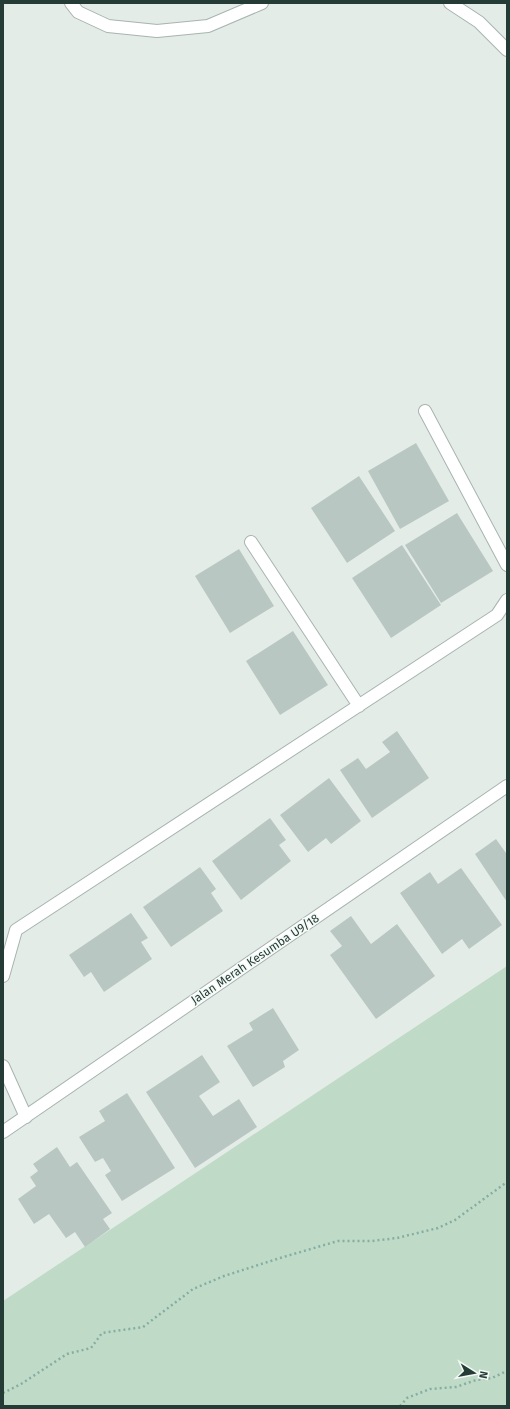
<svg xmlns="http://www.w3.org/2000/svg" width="510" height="1409" viewBox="0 0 510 1409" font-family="'Fira Sans',sans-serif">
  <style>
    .green { fill: #bfdbc7 }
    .building { fill: #b9c7c2 }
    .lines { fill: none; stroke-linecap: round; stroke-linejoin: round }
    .minor-casing { stroke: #a7b4af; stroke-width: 14 }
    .path { stroke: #87ada2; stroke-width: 2.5; stroke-dasharray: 2 3; stroke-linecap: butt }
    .minor { stroke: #fff; stroke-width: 12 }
    .labels { text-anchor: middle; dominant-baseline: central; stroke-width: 3; stroke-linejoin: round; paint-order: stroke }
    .street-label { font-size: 12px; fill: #253c36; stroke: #f4f9f6 }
  </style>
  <rect width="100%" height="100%" fill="#e4ece8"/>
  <path class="green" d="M 507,966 L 507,1406 L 3,1406 L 3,1301 Z"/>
  <path class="building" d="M 416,443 L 449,501 L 400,529 L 368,471 Z
    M 359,476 L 395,531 L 347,563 L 311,508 Z
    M 457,513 L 493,571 L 441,603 L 405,545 Z
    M 402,545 L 441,605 L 391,638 L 352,578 Z
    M 239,549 L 274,606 L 230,633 L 195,576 Z
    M 293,631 L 328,685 L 280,715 L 246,661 Z
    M 397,731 L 429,778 L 372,818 L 340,770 L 358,758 L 366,769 L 390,752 L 382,742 Z
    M 329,778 L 361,821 L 331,844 L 326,838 L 308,852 L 280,815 Z
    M 270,818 L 286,840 L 279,845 L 291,861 L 241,900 L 212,861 Z
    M 496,839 L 506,853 L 507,853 L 507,902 L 475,854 Z
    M 200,867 L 216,889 L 211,893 L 223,911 L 171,947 L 143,907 Z
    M 461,868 L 502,925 L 469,949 L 462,939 L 442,954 L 400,893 L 430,872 L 438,884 Z
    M 131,913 L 148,938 L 141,942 L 152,959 L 104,992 L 91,972 L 84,977 L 69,955 Z
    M 351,916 L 371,944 L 397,924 L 435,976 L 376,1019 L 330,955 L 342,946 L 330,931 Z
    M 273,1008 L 299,1050 L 283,1061 L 285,1067 L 253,1087 L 227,1046 L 253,1030 L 249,1023 Z
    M 202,1055 L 220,1082 L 199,1096 L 213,1116 L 239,1099 L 257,1127 L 195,1168 L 146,1092 Z
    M 127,1093 L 175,1168 L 122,1201 L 105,1175 L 111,1171 L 103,1158 L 95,1162 L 79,1137 L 105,1121 L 99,1111 Z
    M 57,1147 L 70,1167 L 77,1162 L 112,1213 L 103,1219 L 110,1229 L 85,1247 L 75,1232 L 66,1238 L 49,1214 L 34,1224 L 18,1199 L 36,1186 L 30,1177 L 38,1171 L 33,1164 Z"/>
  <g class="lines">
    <defs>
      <path id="minor" d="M 71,3 L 78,12 L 108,26 L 157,31 L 208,26 L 262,3
        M 450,3 L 479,22 L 507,50
        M 425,411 L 507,565
        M 251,542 L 359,706
        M 3,976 L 16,930 L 497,615 L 507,600
        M 3,1066 L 26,1117
        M 3,1132 L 507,786"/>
    </defs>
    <use href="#minor" class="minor-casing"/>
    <path class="path" d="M 3,1393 L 21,1384 L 67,1354 L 91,1348 L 102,1333 L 143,1327 L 193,1289 L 224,1276 L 280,1258 L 338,1241 L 372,1241 L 397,1238 L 438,1228 L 455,1220 L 507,1182
      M 400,1406 L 407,1398 L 430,1389 L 456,1387 L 476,1380 L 492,1378 L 507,1371"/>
    <use href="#minor" class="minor"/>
  </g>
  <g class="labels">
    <g class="street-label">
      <text transform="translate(255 959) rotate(-34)">Jalan Merah Kesumba U9/18</text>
    </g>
  </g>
  <rect width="510" height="1409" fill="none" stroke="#253c36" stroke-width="8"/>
  <g transform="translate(474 1373) rotate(101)" stroke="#f4f9f6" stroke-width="3" paint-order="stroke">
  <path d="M0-3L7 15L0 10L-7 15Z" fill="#253c36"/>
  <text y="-6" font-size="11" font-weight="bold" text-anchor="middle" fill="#253c36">N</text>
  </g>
</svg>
